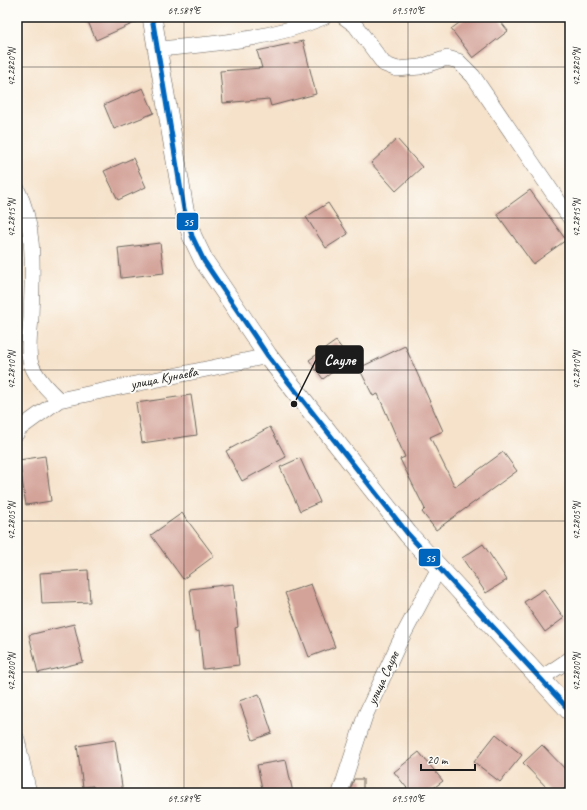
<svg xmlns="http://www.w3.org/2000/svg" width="587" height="810" viewBox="0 0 587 810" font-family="Caveat,sans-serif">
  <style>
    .building { fill: #d3a298 }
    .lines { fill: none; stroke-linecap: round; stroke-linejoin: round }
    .minor-casing { stroke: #686159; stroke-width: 16 }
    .tertiary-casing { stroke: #686159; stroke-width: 20 }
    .minor { stroke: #fff; stroke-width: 15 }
    .tertiary { stroke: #fff; stroke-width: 19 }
    .bus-1-casing { stroke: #fdfcf7; stroke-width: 8 }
    .bus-1 { stroke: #0065bd; stroke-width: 5 }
    .ticks { fill: none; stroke: #1c1c1c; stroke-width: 1; stroke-opacity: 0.45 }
    .labels { text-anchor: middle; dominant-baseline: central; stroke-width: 4; stroke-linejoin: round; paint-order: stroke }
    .street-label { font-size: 14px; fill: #1c1c1c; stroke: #fdfcf7 }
    .leader { fill: none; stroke: #1c1c1c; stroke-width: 1.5 }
    .callout-dot { fill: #1c1c1c; stroke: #fdfcf7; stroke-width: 1.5 }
    .callout { fill: #1c1c1c; stroke: #1c1c1c; stroke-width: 1.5 }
    .callout-label { font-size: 15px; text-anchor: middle; font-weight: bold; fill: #fff }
    .line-badge { stroke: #fdfcf7; stroke-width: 1.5 }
    .badge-label { font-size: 11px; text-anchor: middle; font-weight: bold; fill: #fff }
    .neatline { fill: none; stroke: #1c1c1c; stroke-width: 1.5 }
    .ticks-label { font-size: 10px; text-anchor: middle; fill: #1c1c1c }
  </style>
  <rect width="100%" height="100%" fill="#fdfcf7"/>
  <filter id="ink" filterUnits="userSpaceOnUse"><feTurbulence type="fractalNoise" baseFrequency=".025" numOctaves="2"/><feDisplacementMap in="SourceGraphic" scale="8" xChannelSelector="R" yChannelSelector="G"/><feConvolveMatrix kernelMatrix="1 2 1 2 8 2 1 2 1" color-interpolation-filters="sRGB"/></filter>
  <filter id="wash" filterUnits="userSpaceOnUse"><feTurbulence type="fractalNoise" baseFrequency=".012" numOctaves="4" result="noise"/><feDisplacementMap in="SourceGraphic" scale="16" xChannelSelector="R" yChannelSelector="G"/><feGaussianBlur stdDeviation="0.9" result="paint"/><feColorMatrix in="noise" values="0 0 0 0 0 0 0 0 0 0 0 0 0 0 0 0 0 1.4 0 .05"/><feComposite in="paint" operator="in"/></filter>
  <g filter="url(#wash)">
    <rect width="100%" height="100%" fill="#f6e2ca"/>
    <g id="blocks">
      <path class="building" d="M 86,17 L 141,17 L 141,20 L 96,40 Z
        M 467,17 L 497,17 L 508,31 L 473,58 L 451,29 Z
        M 303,41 L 316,94 L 271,106 L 269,99 L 223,103 L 220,71 L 262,68 L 257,51 Z
        M 143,88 L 154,113 L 114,129 L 104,105 Z
        M 397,139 L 422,167 L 396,191 L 371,163 Z
        M 133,158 L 146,187 L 118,200 L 104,171 Z
        M 530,190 L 566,240 L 533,264 L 497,214 Z
        M 328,203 L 348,234 L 326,248 L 306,217 Z
        M 160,243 L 164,273 L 121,278 L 118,248 Z
        M 336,341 L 350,359 L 323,379 L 309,360 Z
        M 405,346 L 443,431 L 430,437 L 455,487 L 503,452 L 517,471 L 436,530 L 422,512 L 425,509 L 400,459 L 405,457 L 378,394 L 373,396 L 359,368 Z
        M 191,395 L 197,435 L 142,443 L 136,403 Z
        M 270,427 L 286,457 L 242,481 L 226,451 Z
        M 45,456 L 51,501 L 26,505 L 19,460 Z
        M 300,458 L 320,502 L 300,511 L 280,467 Z
        M 182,513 L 214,556 L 183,579 L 151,535 Z
        M 483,544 L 507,580 L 486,593 L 462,558 Z
        M 88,570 L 90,602 L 42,604 L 40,573 Z
        M 233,584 L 238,627 L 235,628 L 239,665 L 203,669 L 199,631 L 195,632 L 190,589 Z
        M 311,584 L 335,647 L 309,657 L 285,593 Z
        M 544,589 L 564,618 L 545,632 L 524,602 Z
        M 74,624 L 83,662 L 38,673 L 29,635 Z
        M 259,694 L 272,733 L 253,740 L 239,701 Z
        M 496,734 L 522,755 L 500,782 L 474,762 Z
        M 115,740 L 123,793 L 95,793 L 93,786 L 83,787 L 77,746 Z
        M 542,745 L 570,774 L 570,783 L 560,793 L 552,793 L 523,763 Z
        M 419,752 L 443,781 L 427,793 L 411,793 L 394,772 Z
        M 286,760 L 293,793 L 263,793 L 257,765 Z
        M 354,779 L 363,779 L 363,793 L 349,793 Z"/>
    </g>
  </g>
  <g filter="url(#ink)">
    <use href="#blocks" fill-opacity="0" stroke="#686159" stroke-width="1"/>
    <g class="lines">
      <defs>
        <path id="minor" d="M 344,17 L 355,25 L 384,64 L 397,69 L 420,67 L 447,58 L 458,61 L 473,76 L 570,218
          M 159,49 C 214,44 273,39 324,17
          M 17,189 C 37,228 32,276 31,318 C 30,332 27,351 31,364 C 37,379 48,390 59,400 L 19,429 L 17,433
          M 59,400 L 268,356
          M 540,679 L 570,659
          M 17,739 L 29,793
          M 340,793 L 365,716 L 399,643 L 439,568"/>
        <path id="tertiary" d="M 152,17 L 184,209 L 192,236 L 204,261 L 268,356 L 408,534 L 570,711"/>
      </defs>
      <use href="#minor" class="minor-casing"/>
      <use href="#tertiary" class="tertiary-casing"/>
      <use href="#minor" class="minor"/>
      <use href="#tertiary" class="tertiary"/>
      <defs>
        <path id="bus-1" d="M 152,17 L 184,209 L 192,236 L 204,261 L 268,356 L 408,534 L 570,711"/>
      </defs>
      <use href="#bus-1" class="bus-1-casing"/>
      <use href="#bus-1" class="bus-1"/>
    </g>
  </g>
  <path class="ticks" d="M 184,17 L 184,793M 408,17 L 408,793M 17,67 L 570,67M 17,218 L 570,218M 17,370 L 570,370M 17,521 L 570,521M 17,672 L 570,672"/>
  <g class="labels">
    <g class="street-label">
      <text transform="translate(164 378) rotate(-11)">улица Кунаева</text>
      <text transform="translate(383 678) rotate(-65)">улица Сауле</text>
    </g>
  </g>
  <path class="leader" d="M294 404L316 360"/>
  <circle class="callout-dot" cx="294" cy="404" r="4"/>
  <rect class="callout" x="316" y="346" width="47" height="27" rx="4"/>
  <g class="callout-label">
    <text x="340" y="365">Сауле</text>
  </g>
  <g class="line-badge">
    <rect x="176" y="212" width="23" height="19" rx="4" fill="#0065bd"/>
    <rect x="418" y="548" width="23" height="19" rx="4" fill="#0065bd"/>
  </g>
  <g class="badge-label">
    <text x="188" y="226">55</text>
    <text x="430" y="562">55</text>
  </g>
  <rect width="587" height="810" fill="none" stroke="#fdfcf7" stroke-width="44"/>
  <path d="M421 764v6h54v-6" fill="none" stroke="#1c1c1c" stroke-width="2"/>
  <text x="427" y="764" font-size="12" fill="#1c1c1c" stroke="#fdfcf7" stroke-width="3" paint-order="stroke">20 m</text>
  <rect x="22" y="22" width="543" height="766" class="neatline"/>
  <g class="ticks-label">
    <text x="184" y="14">69.589°E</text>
    <text x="408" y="14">69.590°E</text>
    <text transform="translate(11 67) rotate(-90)" y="4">42.2820°N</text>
    <text transform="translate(576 67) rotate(-90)" y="4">42.2820°N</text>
    <text transform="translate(11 218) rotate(-90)" y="4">42.2815°N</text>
    <text transform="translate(576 218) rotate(-90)" y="4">42.2815°N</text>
    <text transform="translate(11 370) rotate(-90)" y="4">42.2810°N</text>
    <text transform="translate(576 370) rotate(-90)" y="4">42.2810°N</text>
    <text transform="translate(11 521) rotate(-90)" y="4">42.2805°N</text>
    <text transform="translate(576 521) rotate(-90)" y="4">42.2805°N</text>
    <text transform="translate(11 672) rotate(-90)" y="4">42.2800°N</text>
    <text transform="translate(576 672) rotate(-90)" y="4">42.2800°N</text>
    <text x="184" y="802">69.589°E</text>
    <text x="408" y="802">69.590°E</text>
  </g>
</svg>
